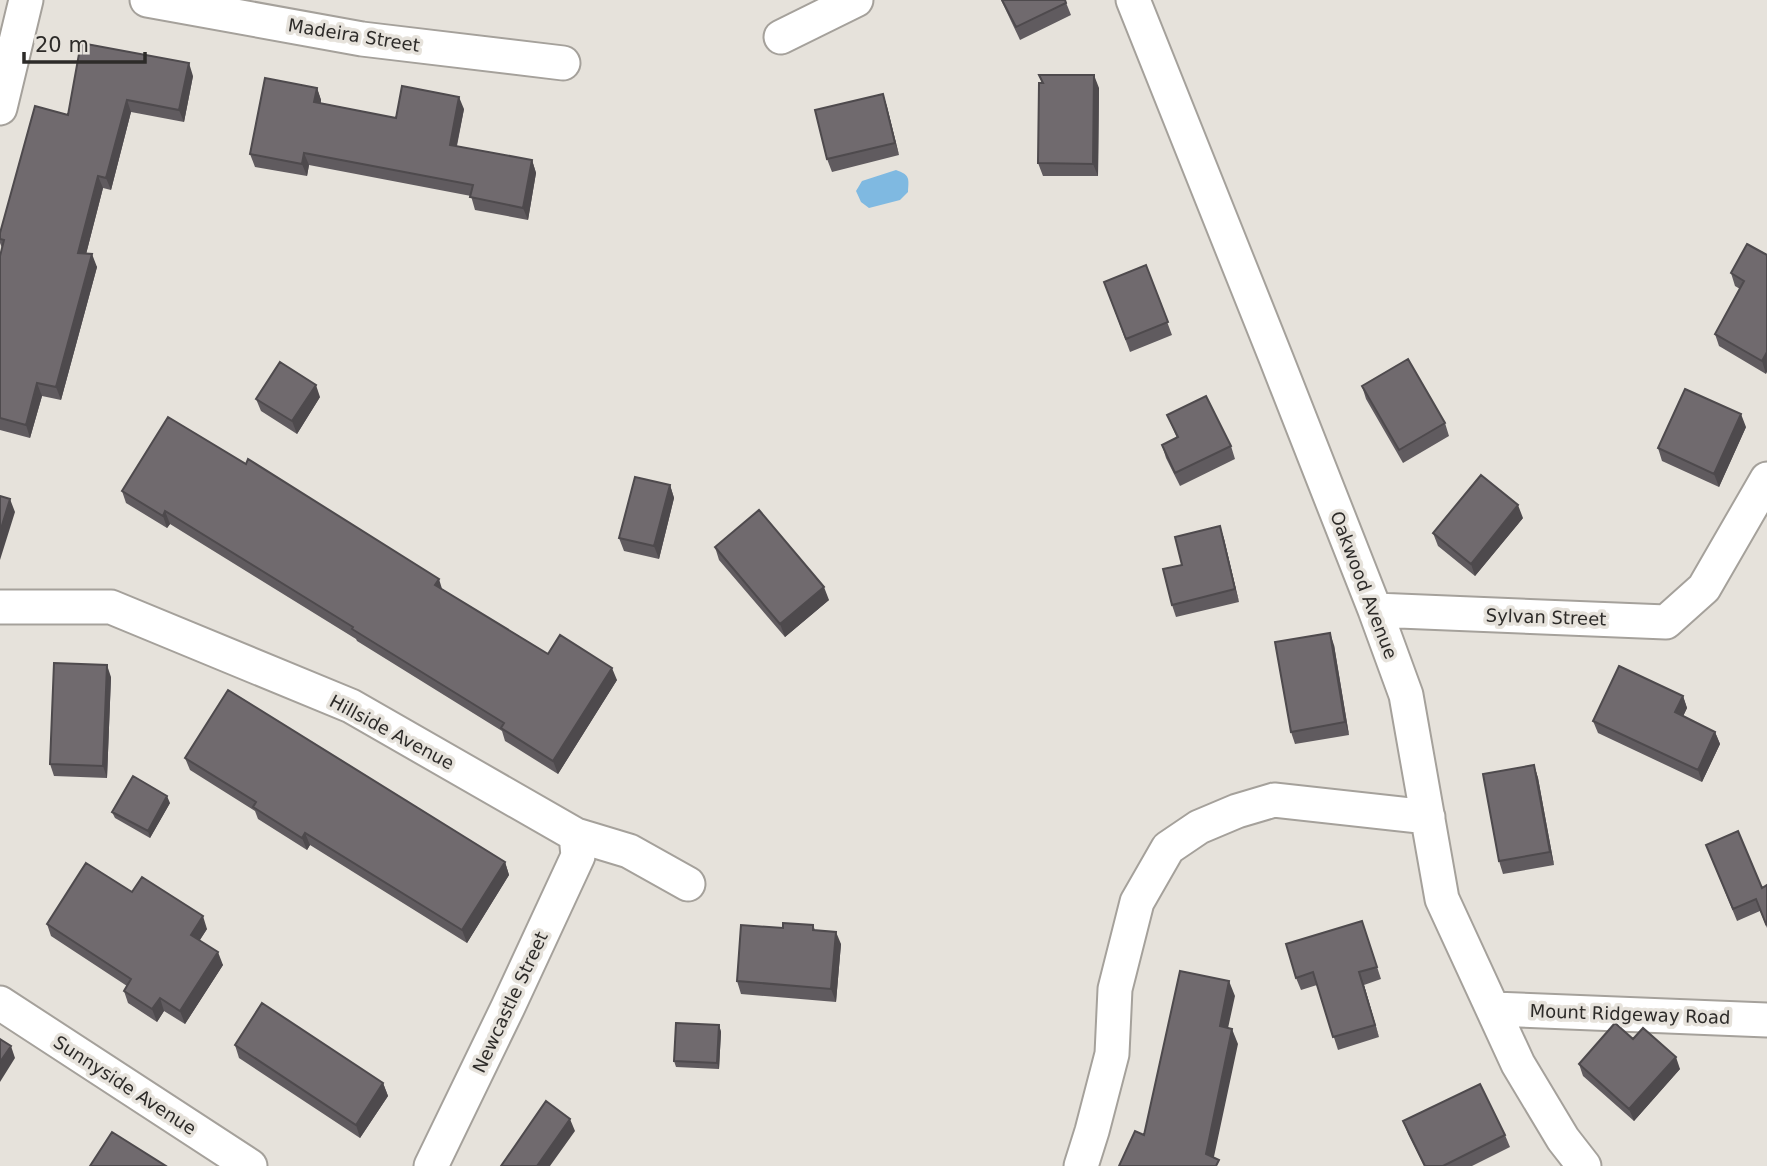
<svg xmlns="http://www.w3.org/2000/svg" width="1767" height="1166" viewBox="0 0 1767 1166" font-family="'DejaVu Sans',sans-serif">
  <style>
    .water { fill: #7fb9e1 }
    .lines { fill: none; stroke-linecap: round; stroke-linejoin: round }
    .minor-casing { stroke: #a5a19b; stroke-width: 37 }
    .minor { stroke: #fff; stroke-width: 33 }
    .wall { fill: #605b5f }
    .shaded-wall { fill: #4e4a4d }
    .building { fill: #706a6e; stroke: #4e4a4d; stroke-width: 2 }
    .labels { text-anchor: middle; dominant-baseline: central; stroke-width: 7; stroke-linejoin: round; paint-order: stroke }
    .street-label { font-size: 18px; fill: #2d2b29; stroke: #e6e2db }
  </style>
  <rect width="100%" height="100%" fill="#e6e2db"/>
  <path class="water" d="M 896,170 C 910,175 909,178 908,192 L 900,200 L 869,208 L 861,202 L 856,191 L 862,181 Z"/>
  <g class="lines">
    <defs>
      <path id="minor" d="M 147,0 L 362,39 L 563,63
        M 1133,0 L 1276,358 L 1375,610 L 1406,695 L 1442,899 L 1518,1064 L 1563,1139 L 1584,1166
        M 781,37 L 856,0
        M 0,108 L 26,0
        M 0,607 L 111,607 L 351,706 L 576,835 L 629,851 L 688,884
        M 1375,610 L 1666,622 L 1704,588 L 1767,479
        M 0,1003 L 250,1166
        M 1493,1009 L 1767,1020
        M 431,1166 L 508,1007 L 578,856 L 576,835
        M 1081,1166 L 1092,1131 L 1112,1054 L 1115,989 L 1137,902 L 1168,848 L 1199,827 L 1237,811 L 1274,800 L 1428,817"/>
    </defs>
    <use href="#minor" class="minor-casing"/>
    <use href="#minor" class="minor"/>
  </g>
  <path class="wall" d="M 1001,0 L 1065,0 L 1071,15 L 1020,40 Z
    M 1039,75 L 1099,88 L 1098,176 L 1043,176 L 1038,163 L 1042,83 Z
    M 193,76 L 184,122 L 131,112 L 111,190 L 103,188 L 86,254 L 97,267 L 61,400 L 42,396 L 30,438 L 0,430 L 0,256 L 2,248 L 0,243 L 0,233 L 68,115 Z
    M 317,88 L 321,100 L 321,103 L 396,118 L 464,109 L 457,146 L 532,160 L 536,173 L 528,220 L 475,210 L 471,196 L 309,165 L 307,176 L 255,167 L 250,154 Z
    M 883,94 L 887,107 L 899,155 L 832,172 L 827,159 Z
    M 1767,255 L 1766,374 L 1719,346 L 1715,334 L 1740,289 L 1735,286 L 1731,273 Z
    M 1146,265 L 1172,335 L 1130,352 L 1104,282 Z
    M 1362,386 L 1445,423 L 1449,436 L 1403,463 L 1366,399 Z
    M 320,397 L 297,434 L 261,411 L 256,399 Z
    M 1167,415 L 1231,446 L 1235,459 L 1180,486 L 1166,458 L 1162,445 L 1177,438 Z
    M 1746,427 L 1719,487 L 1662,461 L 1658,448 Z
    M 670,485 L 674,498 L 659,559 L 624,551 L 619,538 Z
    M 122,491 L 442,589 L 548,654 L 617,680 L 558,774 L 505,741 L 502,731 L 357,641 L 356,639 L 170,524 L 167,528 L 126,503 Z
    M 1523,518 L 1475,576 L 1438,546 L 1433,533 Z
    M 1220,526 L 1224,539 L 1239,602 L 1176,617 L 1172,605 L 1182,565 Z
    M 715,547 L 829,600 L 785,637 L 719,560 Z
    M 1334,645 L 1349,735 L 1295,744 L 1291,732 Z
    M 111,677 L 107,778 L 54,776 L 50,764 Z
    M 1683,696 L 1687,708 L 1683,716 L 1715,732 L 1720,744 L 1702,782 L 1598,733 L 1593,721 Z
    M 185,758 L 505,862 L 509,875 L 467,943 L 310,845 L 307,850 L 258,819 L 255,811 L 190,770 Z
    M 1534,765 L 1538,778 L 1554,865 L 1503,874 L 1499,861 Z
    M 170,803 L 150,838 L 115,818 L 112,812 Z
    M 1706,845 L 1762,888 L 1767,885 L 1767,928 L 1760,911 L 1737,921 Z
    M 132,892 L 207,929 L 200,940 L 223,965 L 185,1024 L 164,1011 L 157,1022 L 128,1003 L 124,991 L 127,986 L 51,936 L 47,924 Z
    M 1362,921 L 1381,979 L 1364,985 L 1379,1037 L 1338,1050 L 1317,985 L 1301,990 L 1296,978 Z
    M 813,925 L 815,930 L 841,944 L 836,1002 L 741,994 L 737,981 Z
    M 719,1025 L 721,1032 L 719,1069 L 676,1067 L 674,1061 Z
    M 1633,1039 L 1680,1069 L 1634,1121 L 1583,1076 L 1579,1064 Z
    M 235,1045 L 383,1083 L 388,1096 L 360,1138 L 239,1058 Z
    M 1403,1121 L 1505,1135 L 1510,1147 L 1472,1166 L 1424,1166 L 1408,1134 Z"/>
  <path class="shaded-wall" d="M 189,63 L 193,76 L 184,122 L 179,110 Z
    M 1094,75 L 1099,88 L 1098,176 L 1093,164 Z
    M 317,88 L 321,100 L 318,115 L 314,102 Z
    M 883,94 L 887,107 L 899,155 L 895,143 Z
    M 459,97 L 464,109 L 454,158 L 450,145 Z
    M 127,100 L 131,112 L 111,190 L 106,178 Z
    M 304,153 L 309,165 L 307,176 L 302,164 Z
    M 532,160 L 536,173 L 528,220 L 523,208 Z
    M 98,176 L 103,188 L 83,266 L 78,253 Z
    M 92,254 L 97,267 L 61,400 L 56,387 Z
    M 1767,352 L 1767,372 L 1766,374 L 1762,361 Z
    M 37,383 L 42,396 L 30,438 L 26,425 Z
    M 316,385 L 320,397 L 297,434 L 292,421 Z
    M 1741,414 L 1746,427 L 1719,487 L 1714,474 Z
    M 670,485 L 674,498 L 659,559 L 654,546 Z
    M 10,499 L 15,512 L 0,560 L 0,532 Z
    M 1518,505 L 1523,518 L 1475,576 L 1471,564 Z
    M 165,511 L 170,524 L 167,528 L 163,516 Z
    M 1220,526 L 1224,539 L 1239,602 L 1235,589 Z
    M 439,579 L 443,592 L 435,585 Z
    M 824,587 L 829,600 L 785,637 L 780,624 Z
    M 1330,633 L 1334,645 L 1349,735 L 1345,722 Z
    M 107,665 L 111,677 L 107,778 L 103,766 Z
    M 612,668 L 617,680 L 558,774 L 553,761 Z
    M 1683,696 L 1687,708 L 1679,725 L 1675,712 Z
    M 1715,732 L 1720,744 L 1702,782 L 1698,770 Z
    M 1534,765 L 1538,778 L 1554,865 L 1550,852 Z
    M 167,796 L 170,803 L 150,838 L 148,831 Z
    M 305,833 L 310,845 L 307,850 L 302,838 Z
    M 505,862 L 509,875 L 467,943 L 462,930 Z
    M 203,916 L 207,929 L 195,947 L 191,935 Z
    M 836,932 L 841,944 L 836,1002 L 831,989 Z
    M 218,952 L 223,965 L 185,1024 L 180,1011 Z
    M 1359,972 L 1364,985 L 1379,1037 L 1375,1025 Z
    M 1229,981 L 1235,996 L 1225,1042 L 1220,1026 Z
    M 160,998 L 164,1011 L 157,1022 L 152,1009 Z
    M 719,1025 L 721,1032 L 719,1069 L 717,1063 Z
    M 1232,1029 L 1238,1044 L 1212,1166 L 1206,1154 Z
    M 11,1046 L 15,1058 L 0,1082 L 0,1062 Z
    M 1676,1057 L 1680,1069 L 1634,1121 L 1629,1109 Z
    M 383,1083 L 388,1096 L 360,1138 L 356,1125 Z
    M 570,1119 L 575,1131 L 550,1166 L 537,1166 Z"/>
  <path class="building" d="M 1002,0 L 1065,0 L 1066,3 L 1016,27 Z
    M 81,43 L 189,63 L 179,110 L 127,100 L 106,178 L 98,176 L 78,253 L 92,254 L 56,387 L 37,383 L 26,425 L 0,418 L 0,256 L 4,240 L 0,239 L 0,233 L 35,106 L 68,115 Z
    M 1039,75 L 1094,75 L 1093,164 L 1038,163 L 1039,83 L 1043,83 Z
    M 265,78 L 317,88 L 314,102 L 396,118 L 402,86 L 459,97 L 450,145 L 532,160 L 523,208 L 470,197 L 473,185 L 304,153 L 302,164 L 250,154 Z
    M 883,94 L 895,143 L 827,159 L 815,110 Z
    M 1747,244 L 1767,255 L 1767,352 L 1762,361 L 1715,334 L 1744,281 L 1731,273 Z
    M 1146,265 L 1168,322 L 1126,339 L 1104,282 Z
    M 1408,359 L 1445,423 L 1399,450 L 1362,386 Z
    M 280,362 L 316,385 L 292,421 L 256,399 Z
    M 1685,389 L 1741,414 L 1714,474 L 1658,448 Z
    M 1206,396 L 1231,446 L 1175,473 L 1162,445 L 1178,437 L 1167,415 Z
    M 168,417 L 246,464 L 248,459 L 439,579 L 435,585 L 548,654 L 560,635 L 612,668 L 553,761 L 501,728 L 504,723 L 352,629 L 353,627 L 165,511 L 163,516 L 122,491 Z
    M 1481,475 L 1518,505 L 1471,564 L 1433,533 Z
    M 635,477 L 670,485 L 654,546 L 619,538 Z
    M 0,496 L 10,499 L 0,532 Z
    M 759,510 L 824,587 L 780,624 L 715,547 Z
    M 1220,526 L 1235,589 L 1172,605 L 1163,569 L 1182,565 L 1175,537 Z
    M 1330,633 L 1345,722 L 1291,732 L 1275,642 Z
    M 54,663 L 107,665 L 103,766 L 50,764 Z
    M 1619,666 L 1683,696 L 1675,712 L 1715,732 L 1698,770 L 1593,721 Z
    M 228,690 L 505,862 L 462,930 L 305,833 L 302,838 L 253,807 L 256,802 L 185,758 Z
    M 1534,765 L 1550,852 L 1499,861 L 1483,774 Z
    M 133,776 L 167,796 L 148,831 L 112,812 Z
    M 1738,831 L 1762,888 L 1767,885 L 1767,923 L 1766,924 L 1756,899 L 1733,909 L 1706,845 Z
    M 86,863 L 132,892 L 142,877 L 203,916 L 191,935 L 218,952 L 180,1011 L 160,998 L 152,1009 L 124,991 L 131,979 L 47,924 Z
    M 1362,921 L 1377,967 L 1359,972 L 1375,1025 L 1333,1037 L 1313,972 L 1296,978 L 1286,944 Z
    M 783,923 L 813,925 L 813,930 L 836,932 L 831,989 L 737,981 L 741,925 L 783,928 Z
    M 1180,971 L 1229,981 L 1220,1026 L 1232,1029 L 1206,1154 L 1219,1160 L 1216,1166 L 1119,1166 L 1135,1131 L 1144,1135 Z
    M 262,1003 L 383,1083 L 356,1125 L 235,1045 Z
    M 676,1023 L 719,1025 L 717,1063 L 674,1061 Z
    M 1615,1023 L 1633,1039 L 1643,1028 L 1676,1057 L 1629,1109 L 1579,1064 Z
    M 0,1039 L 11,1046 L 0,1062 Z
    M 1480,1084 L 1505,1135 L 1443,1166 L 1425,1166 L 1403,1121 Z
    M 546,1101 L 570,1119 L 537,1166 L 501,1166 Z
    M 112,1132 L 166,1166 L 90,1166 Z"/>
  <g class="labels">
    <g class="street-label">
      <text transform="translate(354 35) rotate(9)">Madeira Street</text>
      <text transform="translate(1364 585) rotate(69)">Oakwood Avenue</text>
      <text transform="translate(1546 617) rotate(2)">Sylvan Street</text>
      <text transform="translate(392 732) rotate(28)">Hillside Avenue</text>
      <text transform="translate(510 1002) rotate(-65)">Newcastle Street</text>
      <text transform="translate(1630 1014) rotate(2)">Mount Ridgeway Road</text>
      <text transform="translate(125 1085) rotate(33)">Sunnyside Avenue</text>
    </g>
  </g>
  <path d="M24 52v10h121v-10" fill="none" stroke="#2d2b29" stroke-width="3.5"/>
  <text x="35" y="52" font-size="21" fill="#2d2b29" stroke="#e6e2db" stroke-width="5" paint-order="stroke">20 m</text>
</svg>
